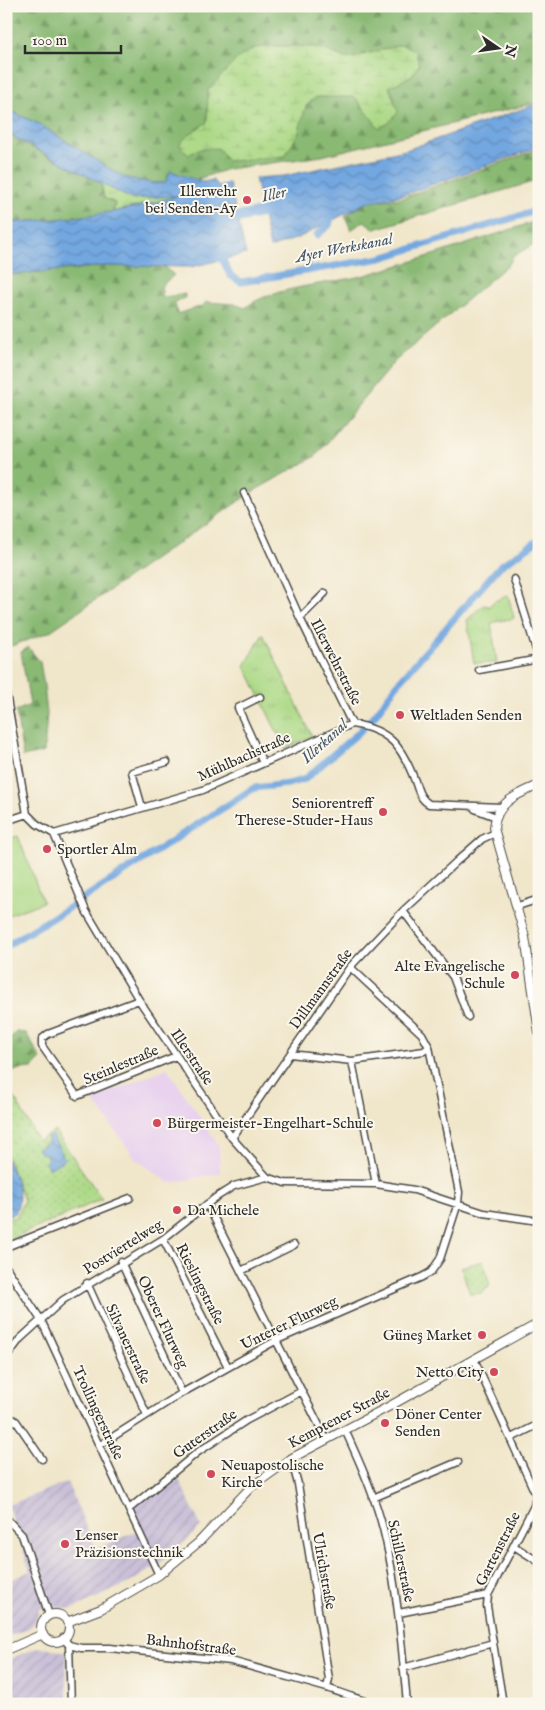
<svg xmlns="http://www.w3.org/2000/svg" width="545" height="1710" viewBox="0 0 545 1710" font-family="'IM FELL English',serif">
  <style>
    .built { fill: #e8d2ee }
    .industrial { fill: url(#industrial-furrows) }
    .grass { fill: url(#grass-tufts); stroke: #6c8258 }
    .forest { fill: url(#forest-firs); stroke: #5a724f; fill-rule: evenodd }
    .wetland { fill: url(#wetland-marsh); stroke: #6c8258 }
    .park { fill: url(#park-dots); stroke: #6c8258 }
    .garden { fill: #acd986; stroke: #6c8258 }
    .water { fill: url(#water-waves); stroke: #4f6986 }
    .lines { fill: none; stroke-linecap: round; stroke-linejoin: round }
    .canal { stroke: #73a7e0; stroke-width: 7 }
    .river { stroke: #73a7e0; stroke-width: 11 }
    .minor-casing { stroke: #494743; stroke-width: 9 }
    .major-casing { stroke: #494743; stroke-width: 10 }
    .minor { stroke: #fff; stroke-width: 6 }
    .major { stroke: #fff; stroke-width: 8 }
    .poi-dot { fill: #d1495b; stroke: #fbf7ec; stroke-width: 2 }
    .labels { text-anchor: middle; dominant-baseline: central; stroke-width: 4; stroke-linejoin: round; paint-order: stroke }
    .poi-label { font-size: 15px; fill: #2b2b2b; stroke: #fbf7ec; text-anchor: start }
    .street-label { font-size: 15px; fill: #2b2b2b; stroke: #fbf7ec }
    .water-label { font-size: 16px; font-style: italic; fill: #44566a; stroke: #fbf7ec }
  </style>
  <defs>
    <pattern id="industrial-furrows" width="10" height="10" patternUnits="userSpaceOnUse" patternTransform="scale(1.25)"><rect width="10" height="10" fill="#c9bfd7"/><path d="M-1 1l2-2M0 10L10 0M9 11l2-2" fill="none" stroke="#ada4b9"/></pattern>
    <pattern id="grass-tufts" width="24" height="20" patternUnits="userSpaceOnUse" patternTransform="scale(1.25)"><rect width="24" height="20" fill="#acd986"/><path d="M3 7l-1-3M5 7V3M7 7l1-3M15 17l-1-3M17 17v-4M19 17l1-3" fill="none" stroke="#94ba74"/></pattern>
    <pattern id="forest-firs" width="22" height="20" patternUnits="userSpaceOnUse" patternTransform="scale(1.25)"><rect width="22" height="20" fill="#89b973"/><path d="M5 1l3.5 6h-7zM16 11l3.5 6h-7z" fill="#70975f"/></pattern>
    <pattern id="wetland-marsh" width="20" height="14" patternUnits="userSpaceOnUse" patternTransform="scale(1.25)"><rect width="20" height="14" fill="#acd986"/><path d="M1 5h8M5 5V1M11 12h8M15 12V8" fill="none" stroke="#94ba74"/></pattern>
    <pattern id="park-dots" width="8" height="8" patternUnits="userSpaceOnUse" patternTransform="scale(1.25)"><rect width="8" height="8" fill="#acd986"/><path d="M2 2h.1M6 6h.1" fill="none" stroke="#94ba74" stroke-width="1.8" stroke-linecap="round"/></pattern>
    <pattern id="water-waves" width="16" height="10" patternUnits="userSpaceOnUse" patternTransform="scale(1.25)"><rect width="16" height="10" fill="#73a7e0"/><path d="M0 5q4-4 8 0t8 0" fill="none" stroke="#5f88b6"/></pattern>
  </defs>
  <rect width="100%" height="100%" fill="#fbf7ec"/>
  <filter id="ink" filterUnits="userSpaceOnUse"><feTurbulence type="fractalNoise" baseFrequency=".02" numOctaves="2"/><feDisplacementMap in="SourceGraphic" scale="10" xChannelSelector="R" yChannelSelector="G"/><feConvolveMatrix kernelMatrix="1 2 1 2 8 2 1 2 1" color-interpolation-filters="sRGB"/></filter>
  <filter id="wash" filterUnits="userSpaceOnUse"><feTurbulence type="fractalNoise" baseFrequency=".0096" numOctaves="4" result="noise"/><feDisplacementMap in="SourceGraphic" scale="20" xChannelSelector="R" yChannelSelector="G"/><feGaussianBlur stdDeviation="1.12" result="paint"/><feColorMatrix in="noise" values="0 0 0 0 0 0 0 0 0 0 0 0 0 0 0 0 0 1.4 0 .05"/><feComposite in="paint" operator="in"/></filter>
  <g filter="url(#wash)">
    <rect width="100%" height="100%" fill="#f0e6ca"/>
    <path class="built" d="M 167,1068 L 219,1146 L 220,1173 L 170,1183 L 136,1159 L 93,1100 Z"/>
    <path class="industrial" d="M 175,1471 L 201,1526 L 188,1539 L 155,1567 L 131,1582 L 72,1609 L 59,1608 L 53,1603 L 39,1609 L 37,1618 L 29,1628 L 6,1637 L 6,1582 L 30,1571 L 8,1505 L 67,1482 L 96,1549 L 139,1530 L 130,1509 Z
      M 37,1647 L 66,1652 L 67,1704 L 6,1704 L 6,1661 Z"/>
    <path class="grass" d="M 101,183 L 131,199 L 183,195 L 113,212 L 115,203 L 104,198 Z
      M 508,595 L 514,618 L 491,623 L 497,663 L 474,663 L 467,620 L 483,605 L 490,606 L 493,602 Z
      M 263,634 L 312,736 L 285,749 L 245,666 Z"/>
    <path class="forest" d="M 6,6 L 539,6 L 539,102 L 322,156 L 228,169 L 195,180 L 170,171 L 165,183 L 152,183 L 123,178 L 39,124 L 6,109 ZM 401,45 L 419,65 L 411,76 L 389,87 L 395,99 L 379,127 L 355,97 L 316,97 L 306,106 L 298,134 L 218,148 L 200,149 L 191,133 L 207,122 L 208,90 L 255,48 L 277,46 L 318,47 L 347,59 Z
      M 6,133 C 37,152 70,166 101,183 L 104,198 L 115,203 L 113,212 L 73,218 L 6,223 Z
      M 539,149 L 539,180 L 375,229 L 364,221 L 351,230 L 345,216 L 368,202 L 402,198 Z
      M 539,220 L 539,241 L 512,257 L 510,263 L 395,361 L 316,456 L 252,492 L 49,632 L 6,648 L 6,275 L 106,266 L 163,266 L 174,275 L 161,286 L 163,297 L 185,294 L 185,298 L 175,302 L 177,314 L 203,306 L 206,302 L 234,304 L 245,308 C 271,286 335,284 369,274 C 426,258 482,239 539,220 Z
      M 28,647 L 40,662 L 44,686 L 47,714 L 44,752 L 23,757 L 16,711 L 30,705 L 21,652 Z
      M 16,1032 L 26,1033 L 41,1059 L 32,1068 L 20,1069 L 11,1072 L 6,1069 L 6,1044 Z"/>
    <path class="wetland" d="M 401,45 L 415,50 L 419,65 L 411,76 L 389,87 L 398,112 L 390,122 L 379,128 L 355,97 L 316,97 L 306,106 L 298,134 L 285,156 L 227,161 L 218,148 L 200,149 L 188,155 L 179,144 L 191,133 L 207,122 L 208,90 L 238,58 L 255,48 L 277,46 L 318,47 L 347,59 Z"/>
    <path class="park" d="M 14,1096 L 38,1141 L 55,1131 L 102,1199 L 6,1241 L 6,1221 L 17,1216 L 24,1200 L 6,1154 L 6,1098 Z
      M 483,1261 L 490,1286 L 481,1293 L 470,1294 L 461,1267 Z"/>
    <path class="garden" d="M 18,836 L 43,902 L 6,916 L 6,840 Z"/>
    <path class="water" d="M 539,103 L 539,147 L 403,195 L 368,202 L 298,238 L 270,248 L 255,178 L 284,176 L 406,150 Z
      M 6,109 L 39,124 L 123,177 L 152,183 L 165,183 L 170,171 L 203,182 L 213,180 L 218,186 L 229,183 L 246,254 L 191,267 L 106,266 L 6,275 L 6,223 C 63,219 122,214 177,196 L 131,199 L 6,133 Z
      M 52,1135 L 65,1159 L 49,1169 L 45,1163 L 48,1158 L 44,1153 L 41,1154 L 37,1149 L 49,1141 L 47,1138 Z
      M 6,1159 C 16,1177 24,1193 15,1213 L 6,1218 Z"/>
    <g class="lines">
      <path class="canal" d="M 317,235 L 329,225 L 332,214
        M 214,256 L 223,260 L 230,275 L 241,282 L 381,258 L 539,210
        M 307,271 L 309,255
        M 6,946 L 70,907 L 254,788 L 288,784 L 305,779 L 358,733 L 375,715 L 399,682 L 500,566 L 539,540"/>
      <path class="river" d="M 222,221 L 277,209"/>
    </g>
  </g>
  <g filter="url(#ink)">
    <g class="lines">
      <defs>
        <path id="minor" d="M 244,493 L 300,618 L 352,724 C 391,730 402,747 415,781 C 418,790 420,799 429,804 L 501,807
          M 514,579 L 539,659
          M 300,618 L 325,593
          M 479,670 L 539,659
          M 6,693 L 27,814 L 37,824 L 54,834 L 86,911 L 139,1000 L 232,1138 L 267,1177 L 285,1183 L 376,1184 L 414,1190 L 484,1213 L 539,1221
          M 260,697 L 238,708 L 263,763
          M 142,807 L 132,772 L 167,762
          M 475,809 L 496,817
          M 6,821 L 27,814
          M 54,834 L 203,790 L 352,724
          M 518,906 L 539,899
          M 403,911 L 453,977 L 468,1017
          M 139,1000 L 48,1034 L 42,1039 L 42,1046 L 77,1096 L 176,1056
          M 290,1054 L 352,1061 L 424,1051 L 429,1047
          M 352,1061 L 376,1184
          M 232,1138 L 350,967 L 403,911 L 457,861 L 482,839 L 495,833
          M 207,1204 L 326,1439
          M 163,1239 L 228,1367
          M 6,1247 L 130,1198
          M 121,1262 L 182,1393
          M 6,1267 L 41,1320 L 159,1575
          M 241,1271 L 294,1245
          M 87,1283 L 147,1415
          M 6,1358 L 20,1339 L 63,1300 L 163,1239 L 215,1198 L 234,1186 L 267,1177
          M 474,1359 L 536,1495 L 534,1506 L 488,1595 L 487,1606 L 503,1704
          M 6,1415 L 16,1421 L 42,1459
          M 345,1430 C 361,1465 378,1503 386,1541 C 398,1594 402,1649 407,1704
          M 511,1438 L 539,1424
          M 100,1445 L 182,1393 L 277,1340 L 422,1277 L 431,1272 L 440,1259 L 458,1203 L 459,1192 L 429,1047 L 422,1034 L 350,967
          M 291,1458 L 298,1484 L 329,1679 L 327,1688
          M 373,1498 L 458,1462
          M 129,1509 L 198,1452 L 247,1420 L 302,1391
          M 6,1518 L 22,1535 L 49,1615
          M 514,1546 L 539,1562
          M 399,1613 L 488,1595
          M 63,1638 L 69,1645 L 81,1648 L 110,1648 L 231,1661 L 327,1688 L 373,1704
          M 69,1645 L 71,1704
          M 403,1668 L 493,1643"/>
        <path id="major" d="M 539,785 C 518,794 496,802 494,828 L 525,937 L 539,1032
          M41 1628a14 14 0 1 1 28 0a14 14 0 1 1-28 0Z
          M 67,1622 L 101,1609 L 159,1575 L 199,1542 L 250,1488 L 292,1458 L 388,1407 L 539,1323
          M 6,1650 L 43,1634"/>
      </defs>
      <use href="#minor" class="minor-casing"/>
      <use href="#major" class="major-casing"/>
      <use href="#minor" class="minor"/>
      <use href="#major" class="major"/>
    </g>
  </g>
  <g class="poi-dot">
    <circle cx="247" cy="200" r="5"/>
    <circle cx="400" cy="715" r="5"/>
    <circle cx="383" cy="812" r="5"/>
    <circle cx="47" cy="849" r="5"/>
    <circle cx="515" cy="975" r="5"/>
    <circle cx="157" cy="1123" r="5"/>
    <circle cx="177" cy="1210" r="5"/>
    <circle cx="482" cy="1335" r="5"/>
    <circle cx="494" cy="1372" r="5"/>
    <circle cx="385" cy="1423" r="5"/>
    <circle cx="211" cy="1474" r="5"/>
    <circle cx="65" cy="1544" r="5"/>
  </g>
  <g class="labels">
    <g class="poi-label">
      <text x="237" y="191" text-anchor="end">Illerwehr<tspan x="237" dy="17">bei Senden-Ay</tspan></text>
      <text x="410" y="715">Weltladen Senden</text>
      <text x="373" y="803" text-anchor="end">Seniorentreff<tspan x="373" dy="17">Therese-Studer-Haus</tspan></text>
      <text x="57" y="849">Sportler Alm</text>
      <text x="505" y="966" text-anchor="end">Alte Evangelische<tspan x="505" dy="17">Schule</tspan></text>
      <text x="167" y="1123">Bürgermeister-Engelhart-Schule</text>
      <text x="187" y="1210">Da Michele</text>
      <text x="472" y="1335" text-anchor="end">Güneş Market</text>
      <text x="484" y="1372" text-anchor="end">Netto City</text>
      <text x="395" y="1414">Döner Center<tspan x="395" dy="17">Senden</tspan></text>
      <text x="221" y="1465">Neuapostolische<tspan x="221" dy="17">Kirche</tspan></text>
      <text x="75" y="1535">Lenser<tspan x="75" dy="17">Präzisionstechnik</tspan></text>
    </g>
    <g class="street-label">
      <text transform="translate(336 662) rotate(63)">Illerwehrstraße</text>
      <text transform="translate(244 757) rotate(-24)">Mühlbachstraße</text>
      <text transform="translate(321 989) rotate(-54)">Dillmannstraße</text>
      <text transform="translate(192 1057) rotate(56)">Illerstraße</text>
      <text transform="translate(121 1065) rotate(-23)">Steinlestraße</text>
      <text transform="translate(123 1247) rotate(-32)">Postviertelweg</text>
      <text transform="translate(200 1284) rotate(63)">Rieslingstraße</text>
      <text transform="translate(163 1322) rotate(65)">Oberer Flurweg</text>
      <text transform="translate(289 1323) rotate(-26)">Unterer Flurweg</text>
      <text transform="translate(128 1344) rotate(65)">Silvanerstraße</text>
      <text transform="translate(98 1413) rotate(65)">Trollingerstraße</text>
      <text transform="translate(339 1418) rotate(-28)">Kemptener Straße</text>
      <text transform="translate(205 1434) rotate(-35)">Guterstraße</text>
      <text transform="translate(498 1549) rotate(-63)">Gartenstraße</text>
      <text transform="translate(401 1561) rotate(78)">Schillerstraße</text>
      <text transform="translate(324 1571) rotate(80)">Ulrichstraße</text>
      <text transform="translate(191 1645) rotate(7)">Bahnhofstraße</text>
    </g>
    <g class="water-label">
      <text transform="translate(274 195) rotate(-12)">Iller</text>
      <text transform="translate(344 249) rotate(-11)">Ayer Werkskanal</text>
      <text transform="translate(325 742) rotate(-42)">Illerkanal</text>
    </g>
  </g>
  <rect width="545" height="1710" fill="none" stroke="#fbf7ec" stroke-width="25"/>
  <g transform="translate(498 48) rotate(103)" stroke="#fbf7ec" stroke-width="4" paint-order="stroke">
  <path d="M0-4L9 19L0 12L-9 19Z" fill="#2b2b2b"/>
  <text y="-8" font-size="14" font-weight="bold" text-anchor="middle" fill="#2b2b2b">N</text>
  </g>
  <path d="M25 45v8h96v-8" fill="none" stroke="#2b2b2b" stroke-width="2.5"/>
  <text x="32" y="45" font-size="15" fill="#2b2b2b" stroke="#fbf7ec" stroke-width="4" paint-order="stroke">100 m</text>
</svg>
